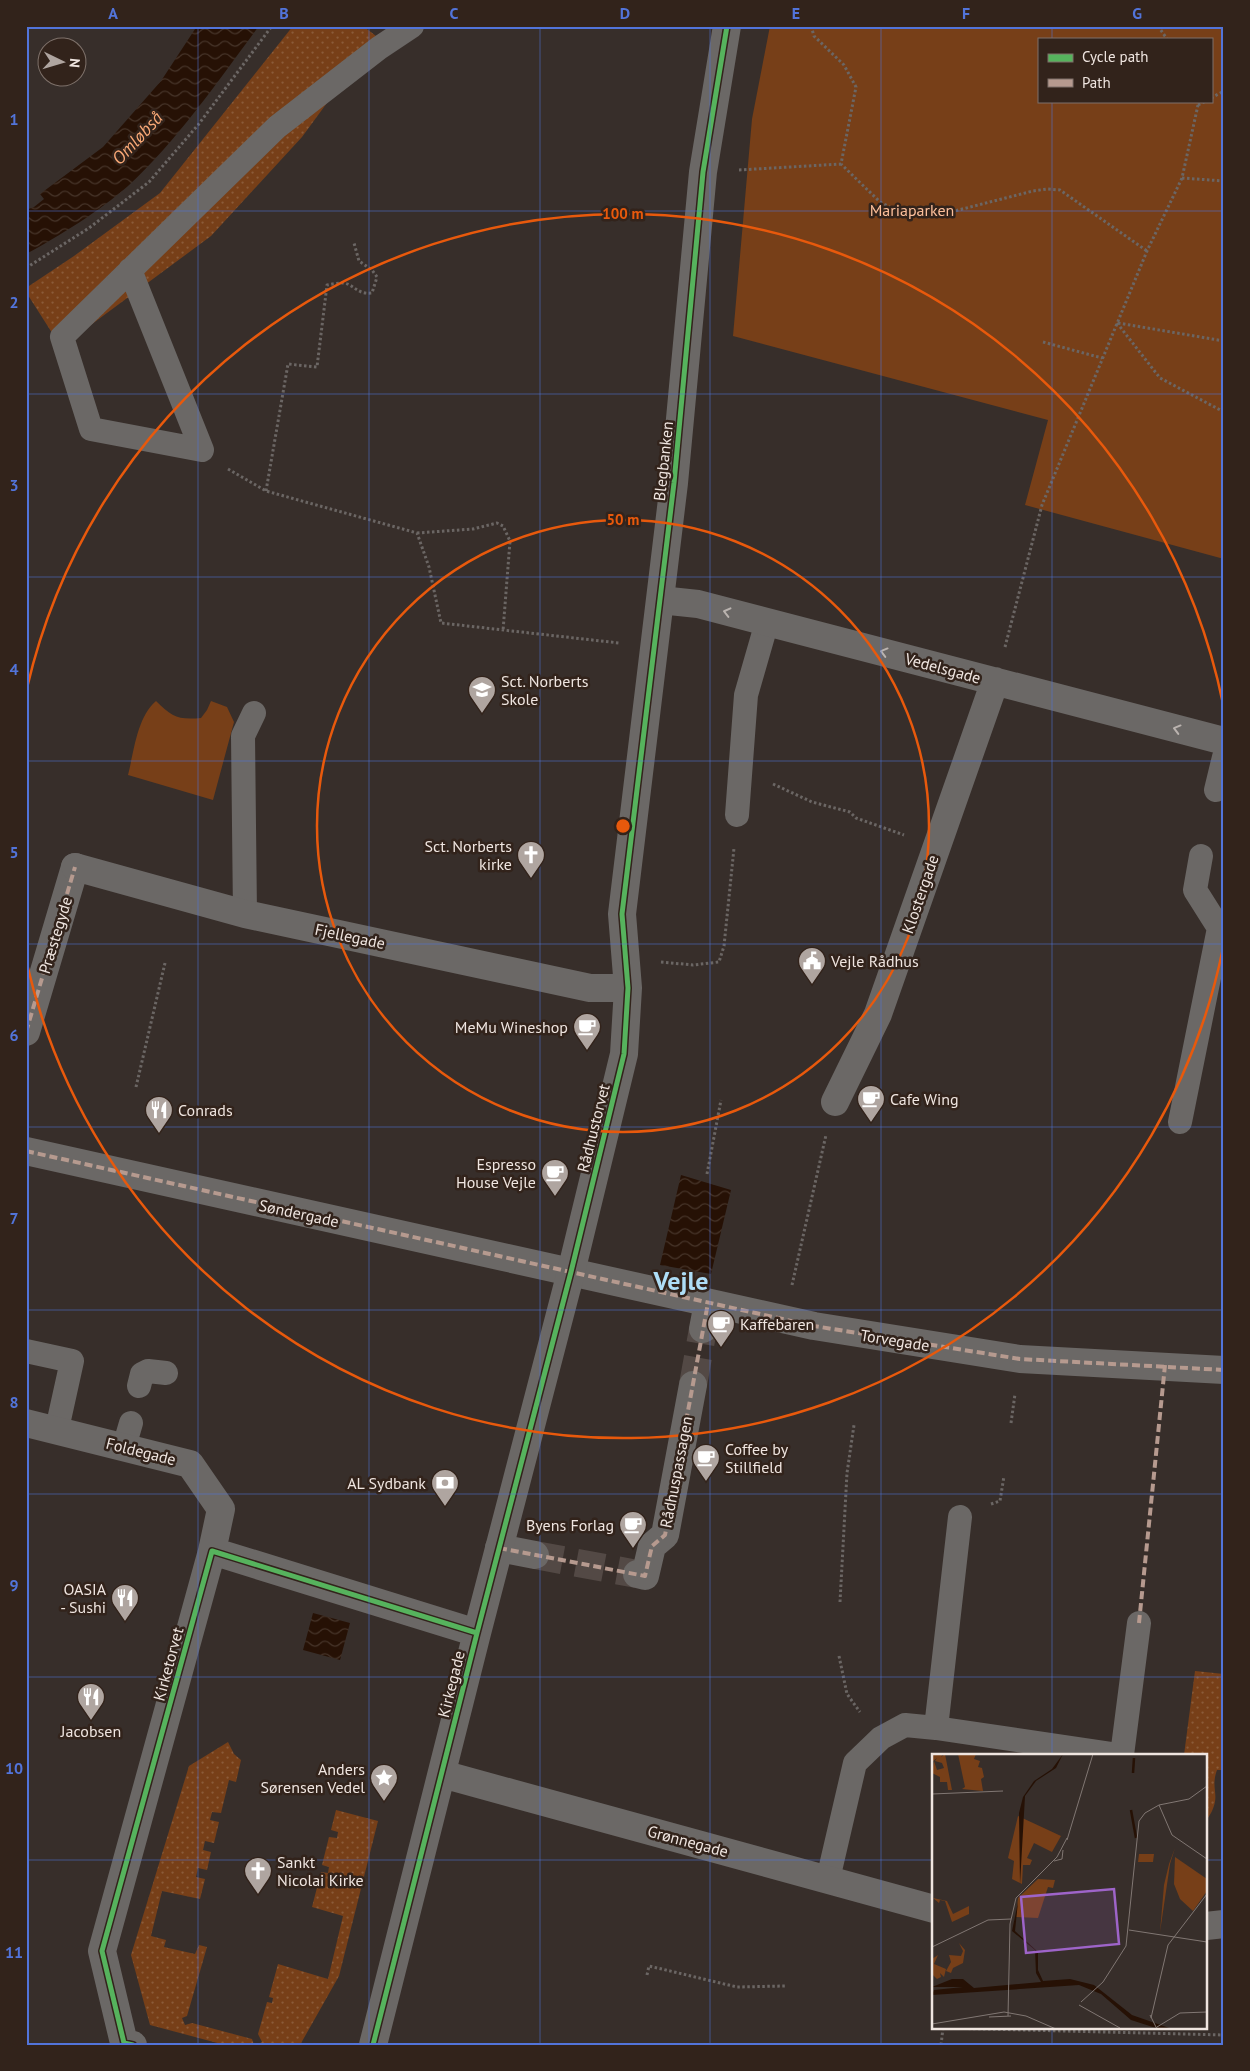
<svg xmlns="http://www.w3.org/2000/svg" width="1250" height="2071" viewBox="0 0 1250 2071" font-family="'PT Sans',sans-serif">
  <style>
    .grass { fill: url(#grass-dots) }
    .green { fill: #773f18; fill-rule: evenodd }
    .water { fill: url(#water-waves) }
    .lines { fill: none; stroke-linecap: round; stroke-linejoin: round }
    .pedestrian-tunnel { stroke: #534945; stroke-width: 28; stroke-dasharray: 28 14; stroke-linecap: butt }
    .path { stroke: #6b6664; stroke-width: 3; stroke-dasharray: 2.5 2.5; stroke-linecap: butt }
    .service { stroke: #6b6866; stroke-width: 24 }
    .pedestrian { stroke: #6b6866; stroke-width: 28 }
    .minor { stroke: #6b6866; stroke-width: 28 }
    .quiet { stroke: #b69a8f; stroke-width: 4; stroke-dasharray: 8 4; stroke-linecap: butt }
    .cycleway-casing { stroke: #32231b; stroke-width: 8 }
    .cycleway { stroke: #56b35d; stroke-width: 5 }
    .oneway { stroke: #bab3af }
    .grid { fill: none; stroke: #5274da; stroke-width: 1; stroke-opacity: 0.55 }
    .ring { fill: none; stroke: #e8590c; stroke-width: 2.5 }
    .labels { text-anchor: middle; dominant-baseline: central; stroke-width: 5; stroke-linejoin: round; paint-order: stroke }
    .park-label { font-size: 16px; fill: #fdbf9a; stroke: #32231b }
    .street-label { font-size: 16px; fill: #efe5e0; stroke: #32231b }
    .poi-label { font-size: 16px; fill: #efe5e0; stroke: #32231b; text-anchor: start }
    .water-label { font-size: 18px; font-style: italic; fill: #f9a876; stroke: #32231b }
    .town-label { font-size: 26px; font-weight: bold; fill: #aeddf6; stroke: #32231b }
    .inset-river { fill: none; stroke: #261105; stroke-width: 2.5 }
    .inset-road { fill: none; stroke: #817773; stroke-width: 1 }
    .view { fill: #9e64c9; fill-opacity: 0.15; stroke: #9e64c9; stroke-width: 2.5 }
    .inset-edge { fill: none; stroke: #efe5e0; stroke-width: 2.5 }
    .centre { fill: #e8590c; stroke: #32231b; stroke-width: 2.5 }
    .ring-label { font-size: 15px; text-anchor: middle; font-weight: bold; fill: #e8590c; stroke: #32231b; stroke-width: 5; stroke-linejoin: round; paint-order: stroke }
    .neatline { fill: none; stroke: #5274da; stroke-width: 2 }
    .grid-label { font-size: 16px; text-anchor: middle; font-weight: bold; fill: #5274da }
  </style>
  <defs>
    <pattern id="grass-dots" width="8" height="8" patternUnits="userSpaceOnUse" patternTransform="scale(1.25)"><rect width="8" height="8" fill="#773f18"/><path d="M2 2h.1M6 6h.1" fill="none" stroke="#8b5b39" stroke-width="1.8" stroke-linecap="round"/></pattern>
    <pattern id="water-waves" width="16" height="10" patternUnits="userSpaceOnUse" patternTransform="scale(1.25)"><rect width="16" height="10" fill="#261105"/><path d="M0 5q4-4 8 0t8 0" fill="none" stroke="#463429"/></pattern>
  </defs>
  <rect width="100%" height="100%" fill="#372e2a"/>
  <path class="grass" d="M 293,26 L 363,26 L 376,36 L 302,137 L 211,236 L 61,347 L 26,292 L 26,288 L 74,256 L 160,193 Z
    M 1195,1671 L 1224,1674 L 1224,1770 L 1217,1770 C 1209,1792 1224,1795 1206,1821 L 1206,1755 L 1184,1755 Z
    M 228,1742 L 234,1754 L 241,1760 L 236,1782 L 229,1780 L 221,1813 L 212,1812 L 210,1820 L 219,1822 L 214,1843 L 205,1841 L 203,1850 L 211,1852 L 207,1870 L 198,1868 L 196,1877 L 205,1879 L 200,1899 L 162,1891 L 151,1936 L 166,1940 L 164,1947 L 195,1954 L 199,1945 L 207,1947 L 187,2016 L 182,2018 L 185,2025 L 192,2023 L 252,2039 L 254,2045 L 225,2045 L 150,2025 L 131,1955 L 189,1766 Z
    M 336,1810 L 378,1821 L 339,1976 L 300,2045 L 257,2045 L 262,2042 L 258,2034 L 267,2002 L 272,2003 L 273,1998 L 269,1997 L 278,1964 L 328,1979 L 343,1916 L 312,1907 L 321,1872 L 328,1873 L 329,1867 L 322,1865 L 329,1837 L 337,1838 L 338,1832 L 331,1830 Z"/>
  <path class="green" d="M 770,26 L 1224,26 L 1224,559 L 1025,505 L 1048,420 L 733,336 L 752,119 ZM 1039,39 L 1211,39 L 1211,101 L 1039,101 Z
    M 156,701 C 172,717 178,720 201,718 L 207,710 L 211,701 L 227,707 L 234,722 L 213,800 L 128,775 C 134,752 137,717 156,701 Z"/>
  <path class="water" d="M 197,26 L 259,26 C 218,81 178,140 128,186 C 101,210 58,237 26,254 L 26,210 L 34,207 L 44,199 L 40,194 L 103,147 L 161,81 Z
    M 681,1175 L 731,1190 L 711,1274 L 660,1265 Z
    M 313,1613 L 350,1623 L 340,1660 L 303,1650 Z"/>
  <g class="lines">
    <path class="pedestrian-tunnel" d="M 693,1385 L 703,1329
      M 535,1555 L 637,1574"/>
    <path class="path" d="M 811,26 L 814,36 L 844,65 L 856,87 L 841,164 L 880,202 L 905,215 L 931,217 L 1033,191 L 1047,189 L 1060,190 L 1147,251
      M 1158,26 L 1167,39
      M 1211,98 L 1224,91
      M 1198,105 L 1206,101
      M 739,170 L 841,164
      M 1182,178 L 1224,181
      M 26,268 L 89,228 L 149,182 L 198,125 L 272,26
      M 1117,323 L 1160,378 L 1224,412
      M 1118,323 L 1224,341
      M 1043,342 L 1102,358
      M 228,469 L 266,491 L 417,533 L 429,567 L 441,623 L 619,643
      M 266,491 L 288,364 L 317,367 L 327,285 C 332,284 338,283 343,283 C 354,284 357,295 372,293 L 377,277 L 372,270 L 359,261 L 354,243
      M 417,533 L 473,529 L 497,523 L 503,526 L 510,541 L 503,631
      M 1005,647 L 1042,505 L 1147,251 L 1182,178 L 1198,105 L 1197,101
      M 773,784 L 812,802 L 850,812 L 856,818 L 904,835
      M 661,962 L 693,965 L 719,962 L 724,946 L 734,848
      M 136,1087 L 165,963
      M 707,1174 L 721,1100
      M 792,1285 L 826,1135
      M 1011,1423 L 1015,1394
      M 991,1504 L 1000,1501 L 1004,1476
      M 840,1602 L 847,1473 L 854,1425
      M 839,1656 L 847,1694 L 860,1712
      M 647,1975 L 649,1966 L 737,1987 L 785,1986
      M 943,2028 L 1224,2035
      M 941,2045 L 943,2028"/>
    <path class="service" d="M 130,270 L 202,450 L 91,429 L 62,337 L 277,127 L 379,48 L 412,26
      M 1216,790 L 1224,757
      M 737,815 L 746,695 L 767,622
      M 245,914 L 243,736 L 254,713
      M 1180,1122 L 1219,928 L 1195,890 L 1201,856
      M 26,1351 L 72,1361 L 57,1429
      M 139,1386 L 142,1374 L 148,1371 L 166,1373
      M 124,1447 L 131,1423
      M 936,1728 L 1119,1755
      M 1122,1755 L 1139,1623
      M 828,1879 L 855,1763 L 881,1738 L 905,1725 L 936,1728 L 960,1517"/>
    <path class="pedestrian" d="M 26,1032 L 75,867
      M 26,1151 L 814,1326 L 1020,1359 L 1224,1370
      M 703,1329 L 708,1303
      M 499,1548 L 535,1555
      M 637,1574 L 645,1576 L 652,1546 L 665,1535 L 693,1385"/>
    <path class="minor" d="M 660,600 L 698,604 L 1224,741
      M 75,867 L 245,914 L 590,988 L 628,988
      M 835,1102 L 878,1014 L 995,681
      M 26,1423 L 190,1464 L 221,1509 L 212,1551
      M 442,1774 L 934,1909
      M 1206,1926 L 1224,1924
      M 133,2045 L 124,2043 L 102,1951 L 212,1551 L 477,1633
      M 373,2045 L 477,1633 L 571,1272 L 624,1054 L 628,988 L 622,914 L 674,483 L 703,172 L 727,26"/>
    <path class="quiet" d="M 26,1032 L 75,867
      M 26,1151 L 814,1326 L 1020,1359 L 1224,1370
      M 499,1548 L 645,1576 L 652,1546 L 665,1535 L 708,1303
      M 1139,1623 L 1165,1365"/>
    <defs>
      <path id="cycleway" d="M 133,2045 L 124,2043 L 102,1951 L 212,1551 L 477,1633
        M 373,2045 L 477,1633 L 571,1272 L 624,1054 L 628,988 L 622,914 L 674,483 L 703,172 L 727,26"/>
    </defs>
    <use href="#cycleway" class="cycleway-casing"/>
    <use href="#cycleway" class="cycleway"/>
  </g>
  <defs><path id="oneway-chevron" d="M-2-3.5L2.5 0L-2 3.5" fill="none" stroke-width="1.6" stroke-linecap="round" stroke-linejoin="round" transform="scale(1.25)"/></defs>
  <g class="oneway">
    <use href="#oneway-chevron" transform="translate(727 612) rotate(-166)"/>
    <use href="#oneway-chevron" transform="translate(884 652) rotate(-165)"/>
    <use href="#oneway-chevron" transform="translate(1177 729) rotate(-165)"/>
  </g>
  <path class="grid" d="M 198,26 L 198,2045M 369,26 L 369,2045M 540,26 L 540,2045M 710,26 L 710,2045M 881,26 L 881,2045M 1052,26 L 1052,39M 1052,101 L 1052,1755M 26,211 L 1224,211M 26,394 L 1224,394M 26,577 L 1224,577M 26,761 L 1224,761M 26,944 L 1224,944M 26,1127 L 1224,1127M 26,1310 L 1224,1310M 26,1494 L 1224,1494M 26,1677 L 1224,1677M 26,1860 L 934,1860M 1206,1860 L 1224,1860M 1052,2027 L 1052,2045"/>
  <g class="ring">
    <circle cx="623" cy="826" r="306"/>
    <path d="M1223 948A612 612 0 0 1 27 964M27 688A612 612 0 0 1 1223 704"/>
  </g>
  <defs>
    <symbol id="school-pin" viewBox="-11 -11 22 30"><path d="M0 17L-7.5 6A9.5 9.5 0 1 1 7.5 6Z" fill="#afa5a0" stroke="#32231b"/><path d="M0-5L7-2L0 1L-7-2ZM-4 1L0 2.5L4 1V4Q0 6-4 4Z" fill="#fff"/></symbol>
    <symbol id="church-pin" viewBox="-11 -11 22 30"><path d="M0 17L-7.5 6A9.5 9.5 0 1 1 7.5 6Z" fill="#afa5a0" stroke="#32231b"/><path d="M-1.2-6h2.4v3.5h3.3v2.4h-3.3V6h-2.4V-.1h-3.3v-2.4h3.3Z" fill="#fff"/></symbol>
    <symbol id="civic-pin" viewBox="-11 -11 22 30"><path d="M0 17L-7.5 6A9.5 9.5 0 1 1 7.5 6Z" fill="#afa5a0" stroke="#32231b"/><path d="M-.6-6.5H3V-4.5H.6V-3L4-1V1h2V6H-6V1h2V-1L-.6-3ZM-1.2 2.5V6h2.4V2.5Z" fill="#fff"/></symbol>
    <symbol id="cafe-pin" viewBox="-11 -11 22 30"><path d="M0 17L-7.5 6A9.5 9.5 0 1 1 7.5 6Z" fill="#afa5a0" stroke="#32231b"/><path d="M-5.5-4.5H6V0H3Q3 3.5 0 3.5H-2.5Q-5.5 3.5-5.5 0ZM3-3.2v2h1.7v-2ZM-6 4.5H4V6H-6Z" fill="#fff"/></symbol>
    <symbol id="restaurant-pin" viewBox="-11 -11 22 30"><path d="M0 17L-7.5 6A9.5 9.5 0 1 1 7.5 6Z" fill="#afa5a0" stroke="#32231b"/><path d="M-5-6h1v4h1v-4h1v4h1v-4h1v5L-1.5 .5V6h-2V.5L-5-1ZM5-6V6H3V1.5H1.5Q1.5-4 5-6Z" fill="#fff"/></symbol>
    <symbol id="bank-pin" viewBox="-11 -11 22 30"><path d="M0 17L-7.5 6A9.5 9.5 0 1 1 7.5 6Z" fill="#afa5a0" stroke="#32231b"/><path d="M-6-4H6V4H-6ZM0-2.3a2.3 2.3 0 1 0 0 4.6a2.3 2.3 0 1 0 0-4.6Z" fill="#fff"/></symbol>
    <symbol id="sight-pin" viewBox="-11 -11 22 30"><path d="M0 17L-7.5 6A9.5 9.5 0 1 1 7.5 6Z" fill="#afa5a0" stroke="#32231b"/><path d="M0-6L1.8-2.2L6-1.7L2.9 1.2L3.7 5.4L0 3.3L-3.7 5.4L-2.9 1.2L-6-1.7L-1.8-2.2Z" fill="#fff"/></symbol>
  </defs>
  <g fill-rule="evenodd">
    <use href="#school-pin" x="466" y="674" width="32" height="43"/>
    <use href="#church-pin" x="515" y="839" width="32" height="43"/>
    <use href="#civic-pin" x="796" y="945" width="32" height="43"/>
    <use href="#cafe-pin" x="571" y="1011" width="32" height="43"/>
    <use href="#cafe-pin" x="855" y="1083" width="32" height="43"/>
    <use href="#restaurant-pin" x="143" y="1094" width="32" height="43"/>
    <use href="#cafe-pin" x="539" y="1157" width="32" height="43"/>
    <use href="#cafe-pin" x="705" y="1308" width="32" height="43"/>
    <use href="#cafe-pin" x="690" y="1442" width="32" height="43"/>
    <use href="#bank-pin" x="429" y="1467" width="32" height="43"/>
    <use href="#cafe-pin" x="617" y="1509" width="32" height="43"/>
    <use href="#restaurant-pin" x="109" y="1582" width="32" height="43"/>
    <use href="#restaurant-pin" x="75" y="1681" width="32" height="43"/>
    <use href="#sight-pin" x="368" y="1762" width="32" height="43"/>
    <use href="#church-pin" x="242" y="1855" width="32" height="43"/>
  </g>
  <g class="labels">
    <g class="park-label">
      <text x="912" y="210">Mariaparken</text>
    </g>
    <g class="street-label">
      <text transform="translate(663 461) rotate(-84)">Blegbanken</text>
      <text transform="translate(943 668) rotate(15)">Vedelsgade</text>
      <text transform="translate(920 894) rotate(-71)">Klostergade</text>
      <text transform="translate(55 935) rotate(-73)">Præstegyde</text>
      <text transform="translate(350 936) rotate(12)">Fjellegade</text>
      <text transform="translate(593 1128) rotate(-76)">Rådhustorvet</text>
      <text transform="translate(299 1213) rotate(12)">Søndergade</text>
      <text transform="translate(895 1340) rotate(9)">Torvegade</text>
      <text transform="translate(141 1451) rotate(14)">Foldegade</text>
      <text transform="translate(676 1472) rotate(-79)">Rådhuspassagen</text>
      <text transform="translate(168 1664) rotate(-75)">Kirketorvet</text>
      <text transform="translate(451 1684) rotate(-76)">Kirkegade</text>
      <text transform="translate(688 1841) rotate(15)">Grønnegade</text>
    </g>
    <g class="poi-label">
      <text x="501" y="681">Sct. Norberts<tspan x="501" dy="18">Skole</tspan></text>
      <text x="512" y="846" text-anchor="end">Sct. Norberts<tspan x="512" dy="18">kirke</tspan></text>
      <text x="831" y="961">Vejle Rådhus</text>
      <text x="568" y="1027" text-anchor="end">MeMu Wineshop</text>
      <text x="890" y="1099">Cafe Wing</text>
      <text x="178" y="1110">Conrads</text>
      <text x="536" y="1164" text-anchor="end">Espresso<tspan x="536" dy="18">House Vejle</tspan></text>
      <text x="740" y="1324">Kaffebaren</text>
      <text x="725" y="1449">Coffee by<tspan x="725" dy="18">Stillfield</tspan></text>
      <text x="426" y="1483" text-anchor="end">AL Sydbank</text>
      <text x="614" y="1525" text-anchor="end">Byens Forlag</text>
      <text x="106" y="1589" text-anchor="end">OASIA<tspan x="106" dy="18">- Sushi</tspan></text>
      <text x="91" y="1731" text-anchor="middle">Jacobsen</text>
      <text x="365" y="1769" text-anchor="end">Anders<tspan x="365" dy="18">Sørensen Vedel</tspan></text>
      <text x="277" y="1862">Sankt<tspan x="277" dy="18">Nicolai Kirke</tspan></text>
    </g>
    <g class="water-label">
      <text transform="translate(137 138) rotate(-47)">Omløbså</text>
    </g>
    <g class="town-label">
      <text x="681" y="1280">Vejle</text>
    </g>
  </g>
  <g transform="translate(932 1754)">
    <rect width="275" height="275" fill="#372e2a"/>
    <path d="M 0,0 L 11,0 L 9,3 L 13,0 L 20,36 L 16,36 L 15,28 L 8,28 L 8,23 L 0,19 L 2,7 L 5,16 L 12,14 L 10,9 L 3,7 L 5,4 L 0,8 ZM 243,94 L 238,110 L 228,178 L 232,131 L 237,110 ZM 1,144 L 15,147 L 21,160 L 37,152 L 37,160 L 20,168 L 13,147 L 8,146 L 7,149 ZM 27,189 L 33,196 L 31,209 L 21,214 L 19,219 L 14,217 L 19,208 L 17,201 L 29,202 L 31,197 ZM 6,201 L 2,210 L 14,215 L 12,223 L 8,219 L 9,223 L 5,225 L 0,220 L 0,205 Z" fill="#773f18"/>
    <path d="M 243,103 L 275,125 L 275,137 L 261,157 L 248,145 L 242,130 Z" fill="#773f18"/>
    <path d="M 26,0 L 44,0 L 42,5 L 48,7 L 46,13 L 50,14 L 52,23 L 49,25 L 51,37 L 30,35 L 33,33 ZM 86,62 L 129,82 L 120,98 L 102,89 L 95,104 L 100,106 L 98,111 L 91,111 L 90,130 L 80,125 L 82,107 L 76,104 ZM 207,100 L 222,100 L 221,108 L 206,108 ZM 106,125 L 123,126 L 121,134 L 116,133 L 106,164 L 84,163 L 86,144 Z" fill="#773f18"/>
    <path d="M 131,0 L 124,14 L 104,27 L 93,42 L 88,130 L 87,59 L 91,43 L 102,27 L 120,15 ZM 86,148 L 83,177 L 106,198 L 106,216 L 111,227 L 138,225 L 162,231 L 200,261 L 240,275 L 227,275 L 199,266 L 169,240 L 147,231 L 0,241 L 2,236 L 31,233 L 0,233 L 20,225 L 31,225 L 42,234 L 109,228 L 104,219 L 103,196 L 80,177 Z" fill="#261105"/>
    <path class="inset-river" d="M 201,19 L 202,4M 199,56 L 204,84"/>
    <path class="inset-road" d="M 275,32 L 257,45 L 227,51 L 240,81 L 275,105M 0,40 L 71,37M 135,86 L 161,0M 122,107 L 130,105 L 131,96M 197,176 L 275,188M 0,193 L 56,166 L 79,165M 149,248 L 171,228 L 194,192 L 207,67 L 213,59 L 227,51M 147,251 L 188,274M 218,261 L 225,275M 76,262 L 78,170 L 84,144 L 125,103 L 135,84M 57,263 L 79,262M 219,264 L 236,191 L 275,140M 0,270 L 72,258 L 94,262 L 124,275M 225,273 L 248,259 L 275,258"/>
    <path class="view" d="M 182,135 L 187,190 L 94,199 L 89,143 Z"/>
    <rect width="275" height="275" class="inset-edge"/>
  </g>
  <circle cx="623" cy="826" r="8" class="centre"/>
  <g class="ring-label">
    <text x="623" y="219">100 m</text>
    <text x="623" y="525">50 m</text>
  </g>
  <rect width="1250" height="2071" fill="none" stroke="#32231b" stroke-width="55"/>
  <rect x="1038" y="38" width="175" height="65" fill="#32231b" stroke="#7e716a"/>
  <rect x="1048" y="54" width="25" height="8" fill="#56b35d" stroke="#7e716a"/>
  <text x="1082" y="62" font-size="15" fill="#efe5e0">Cycle path</text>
  <rect x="1048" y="79" width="25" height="8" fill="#b69a8f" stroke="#7e716a"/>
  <text x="1082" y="88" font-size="15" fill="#efe5e0">Path</text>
  <g transform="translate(62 62) rotate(95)"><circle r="24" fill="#32231b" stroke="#7e716a"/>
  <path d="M0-4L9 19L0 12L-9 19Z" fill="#afa5a0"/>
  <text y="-8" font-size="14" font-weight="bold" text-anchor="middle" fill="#efe5e0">N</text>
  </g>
  <rect x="28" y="28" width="1194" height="2016" class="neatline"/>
  <g class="grid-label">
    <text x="113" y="19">A</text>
    <text x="284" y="19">B</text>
    <text x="454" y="19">C</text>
    <text x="625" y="19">D</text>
    <text x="796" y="19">E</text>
    <text x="966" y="19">F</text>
    <text x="1137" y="19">G</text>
    <text x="14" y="125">1</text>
    <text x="14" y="308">2</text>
    <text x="14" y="491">3</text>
    <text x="14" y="675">4</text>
    <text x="14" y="858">5</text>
    <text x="14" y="1041">6</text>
    <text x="14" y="1224">7</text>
    <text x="14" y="1408">8</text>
    <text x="14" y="1591">9</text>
    <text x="14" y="1774">10</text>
    <text x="14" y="1958">11</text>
  </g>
</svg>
